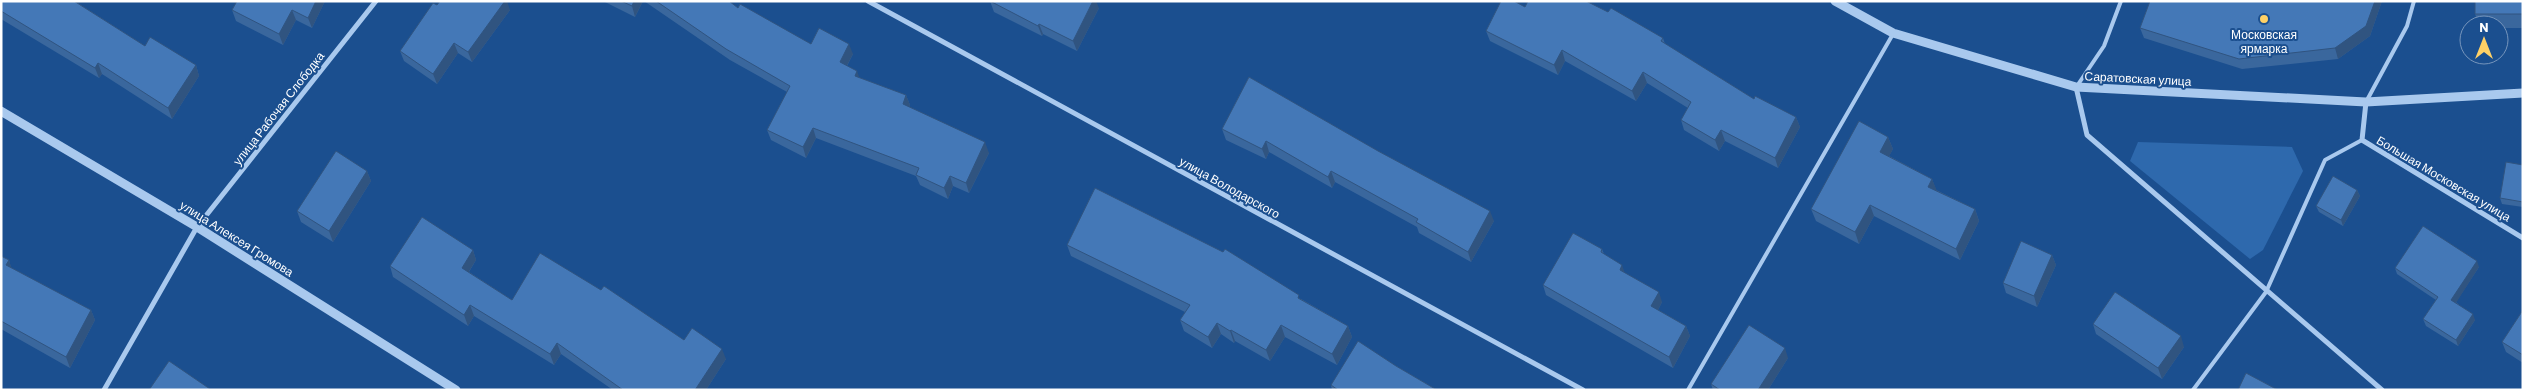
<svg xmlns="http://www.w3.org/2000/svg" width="2524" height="391" viewBox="0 0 2524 391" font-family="Barlow,sans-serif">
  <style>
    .green { fill: #2e69ad }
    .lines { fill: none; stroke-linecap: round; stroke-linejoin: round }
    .service { stroke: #a9c9ee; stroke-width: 4 }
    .minor { stroke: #a9c9ee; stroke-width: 5 }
    .tertiary { stroke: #a9c9ee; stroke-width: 9 }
    .wall { fill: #3a679d }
    .shaded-wall { fill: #305480 }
    .building { fill: #4478b7; stroke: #305480 }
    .poi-dot { fill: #ffd166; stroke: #1b4f8f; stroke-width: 2 }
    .labels { text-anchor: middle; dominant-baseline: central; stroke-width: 4; stroke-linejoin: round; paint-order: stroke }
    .poi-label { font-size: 12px; fill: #fff; stroke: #1b4f8f }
    .street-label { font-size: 12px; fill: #fff; stroke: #1b4f8f }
  </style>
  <rect width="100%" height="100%" fill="#1b4f8f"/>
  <path class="green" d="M 2138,142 L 2292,147 L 2303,171 L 2263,250 L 2250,259 L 2130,161 Z"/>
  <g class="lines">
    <path class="service" d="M 2077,86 L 2104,46 L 2121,1
      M 2366,102 L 2407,26 L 2414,1
      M 1688,390 L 1893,34
      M 2193,390 L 2266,292 L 2325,160 L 2362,140"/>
    <path class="minor" d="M 868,1 L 1583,390
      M 2076,87 L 2087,135 L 2382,390
      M 2366,102 L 2362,140 L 2523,238
      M 104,390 L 197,227 L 376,1"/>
    <path class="tertiary" d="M 1835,1 L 1893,33 L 2076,87 L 2366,102 L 2523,93
      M 1,111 L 197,227 L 456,390"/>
  </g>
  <path class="wall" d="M 1,1 L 77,1 L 76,2 L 145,46 L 196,65 L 199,76 L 172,119 L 102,74 L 99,78 L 1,19 Z
    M 237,1 L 325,1 L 312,28 L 296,20 L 283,45 L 236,21 L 232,10 Z
    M 603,1 L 643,1 L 635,17 Z
    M 644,1 L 729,1 L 738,8 L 811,44 L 853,54 L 847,66 L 860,78 L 906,95 L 910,105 L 909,107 L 989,153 L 969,193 L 953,186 L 948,199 L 920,185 L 916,176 L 816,138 L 806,158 L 771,140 L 767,130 L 787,92 L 730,60 Z
    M 990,1 L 1099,8 L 1077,51 L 1043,34 L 1042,36 L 994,12 Z
    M 2150,1 L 2382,1 L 2370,36 L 2338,59 L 2242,69 L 2144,38 L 2140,28 Z
    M 2523,1 L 2523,28 L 2499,28 L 2499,25 L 2479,25 L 2475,14 Z
    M 437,5 L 510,10 L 472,62 L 458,53 L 437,84 L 404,61 L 400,51 Z
    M 1525,7 L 1608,12 L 1663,38 L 1665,44 L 1754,99 L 1796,117 L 1800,127 L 1778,168 L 1725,141 L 1719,151 L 1684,130 L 1681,120 L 1688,108 L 1647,83 L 1636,101 L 1565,61 L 1558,75 L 1490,41 L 1486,31 Z
    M 1249,77 L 1494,221 L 1471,262 L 1419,233 L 1417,227 L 1335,182 L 1332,188 L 1269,152 L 1266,159 L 1226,140 L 1222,129 Z
    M 1888,137 L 1893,149 L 1889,156 L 1932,179 L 1936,190 L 1975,209 L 1979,221 L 1960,260 L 1874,216 L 1859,244 L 1816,221 L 1811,209 Z
    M 2523,165 L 2523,207 L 2502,204 L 2500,198 Z
    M 367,171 L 371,181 L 333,242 L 301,222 L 297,211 Z
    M 2357,190 L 2360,196 L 2343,226 L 2319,212 L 2316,206 Z
    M 1067,245 L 1301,299 L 1348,326 L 1352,337 L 1337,365 L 1285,337 L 1270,361 L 1235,341 L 1234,343 L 1221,334 L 1212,348 L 1184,331 L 1180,320 L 1185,312 L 1071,256 Z
    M 1602,249 L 1604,254 L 1625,273 L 1662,302 L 1658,310 L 1686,326 L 1690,336 L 1673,368 L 1546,295 L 1543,285 Z
    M 473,250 L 476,260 L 469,272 L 512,300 L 684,340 L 726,359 L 706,390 L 613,390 L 561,354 L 554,365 L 474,316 L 468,326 L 393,277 L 390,266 Z
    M 2052,255 L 2056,265 L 2037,307 L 2006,293 L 2003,283 Z
    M 1,256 L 9,260 L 11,268 L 91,310 L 95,320 L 70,368 L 1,329 Z
    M 2479,267 L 2456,302 L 2475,320 L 2458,346 L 2426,326 L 2423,319 L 2436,300 L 2397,274 L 2395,268 Z
    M 2523,310 L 2523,363 L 2506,352 L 2502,342 Z
    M 2093,324 L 2184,347 L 2162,379 L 2096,334 Z
    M 1788,358 L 1768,390 L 1713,390 L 1711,384 Z
    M 1396,366 L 1437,390 L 1332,390 L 1331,385 Z"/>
  <path class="shaded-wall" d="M 316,1 L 325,1 L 312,28 L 308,18 Z
    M 505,1 L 507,1 L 510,10 L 472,62 L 468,52 Z
    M 634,1 L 643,1 L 635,17 L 632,6 Z
    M 1093,1 L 1096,1 L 1099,8 L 1077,51 L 1073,41 Z
    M 2375,1 L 2382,1 L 2370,36 L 2338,59 L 2335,48 Z
    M 292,10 L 296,20 L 283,45 L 279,34 Z
    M 1039,24 L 1043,34 L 1042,36 L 1038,26 Z
    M 454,43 L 458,53 L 437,84 L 433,74 Z
    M 849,44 L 853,54 L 843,73 L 840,62 Z
    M 1562,50 L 1565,61 L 1558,75 L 1554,65 Z
    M 98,63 L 102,74 L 99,78 L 95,68 Z
    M 196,65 L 199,76 L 172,119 L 168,108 Z
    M 857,71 L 861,82 L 855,76 Z
    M 1643,72 L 1647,83 L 1636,101 L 1632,91 Z
    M 906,95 L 910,105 L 907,114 L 903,104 Z
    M 1796,117 L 1800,127 L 1778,168 L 1775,158 Z
    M 813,128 L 816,138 L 806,158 L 803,147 Z
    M 1721,130 L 1725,141 L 1719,151 L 1715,140 Z
    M 1888,137 L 1893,149 L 1885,164 L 1880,152 Z
    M 1266,141 L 1269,152 L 1266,159 L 1262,149 Z
    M 985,142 L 989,153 L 969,193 L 966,183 Z
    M 367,171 L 371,181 L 333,242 L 329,231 Z
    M 1331,171 L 1335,182 L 1332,188 L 1328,177 Z
    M 950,176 L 953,186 L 948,199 L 944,188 Z
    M 1932,179 L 1937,191 L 1928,187 Z
    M 2357,190 L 2360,196 L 2343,226 L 2341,220 Z
    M 1870,205 L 1874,216 L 1859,244 L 1855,232 Z
    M 1975,209 L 1979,221 L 1960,260 L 1956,249 Z
    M 1490,211 L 1494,221 L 1471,262 L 1468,252 Z
    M 473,250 L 476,260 L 465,278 L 462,268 Z
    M 2052,255 L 2056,265 L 2037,307 L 2034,296 Z
    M 9,260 L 12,270 L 6,265 Z
    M 2477,261 L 2479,267 L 2454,306 L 2451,300 Z
    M 1622,265 L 1626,276 L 1620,270 Z
    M 1659,292 L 1662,302 L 1655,316 L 1651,306 Z
    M 470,305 L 474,316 L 468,326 L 464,315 Z
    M 91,310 L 95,320 L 70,368 L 66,357 Z
    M 2473,314 L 2475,320 L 2458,346 L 2456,340 Z
    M 1217,323 L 1221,334 L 1212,348 L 1208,337 Z
    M 1281,325 L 1285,337 L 1270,361 L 1266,350 Z
    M 1348,326 L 1352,337 L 1337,365 L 1332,354 Z
    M 1686,326 L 1690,336 L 1673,368 L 1669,357 Z
    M 1231,330 L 1235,341 L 1234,343 L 1230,331 Z
    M 2181,336 L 2184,347 L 2162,379 L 2158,368 Z
    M 557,343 L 561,354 L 554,365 L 550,354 Z
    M 1785,348 L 1788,358 L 1768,390 L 1758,390 Z
    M 722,349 L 726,359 L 706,390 L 695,390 Z"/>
  <path class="building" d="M 1,1 L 74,1 L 145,46 L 150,37 L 196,65 L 168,108 L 98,63 L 95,68 L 1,11 Z
    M 237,1 L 316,1 L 308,18 L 292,10 L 279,34 L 232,10 Z
    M 440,1 L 505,1 L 468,52 L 454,43 L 433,74 L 400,51 L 433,3 L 437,5 Z
    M 621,1 L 634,1 L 632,6 Z
    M 656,1 L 729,1 L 738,8 L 740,4 L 811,44 L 819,28 L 849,44 L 840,62 L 857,71 L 855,76 L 906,95 L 903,104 L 985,142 L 966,183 L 950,176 L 944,188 L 916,175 L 919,168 L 813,128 L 803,147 L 767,130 L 790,86 L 726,49 Z
    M 990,1 L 1093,1 L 1073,41 L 1039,24 L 1038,26 Z
    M 1501,1 L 1514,1 L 1525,7 L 1528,1 L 1586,1 L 1608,12 L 1611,8 L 1663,38 L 1661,41 L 1754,99 L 1755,96 L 1796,117 L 1775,158 L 1721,130 L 1715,140 L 1681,120 L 1691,102 L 1643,72 L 1632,91 L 1562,50 L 1554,65 L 1486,31 Z
    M 2150,1 L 2375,1 L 2366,26 L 2335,48 L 2239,59 L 2140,28 Z
    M 2475,1 L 2523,1 L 2523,14 L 2475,14 Z
    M 1249,77 L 1378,151 L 1490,211 L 1468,252 L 1416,222 L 1418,219 L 1331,171 L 1328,177 L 1266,141 L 1262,149 L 1222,129 Z
    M 1859,121 L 1888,137 L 1880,152 L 1932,179 L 1928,187 L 1975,209 L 1956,249 L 1870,205 L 1855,232 L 1811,209 Z
    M 336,151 L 367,171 L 329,231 L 297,211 Z
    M 2506,162 L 2523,165 L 2523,202 L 2500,198 Z
    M 2333,176 L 2357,190 L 2341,220 L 2316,206 Z
    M 1095,188 L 1223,252 L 1225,249 L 1299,295 L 1298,298 L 1348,326 L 1332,354 L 1281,325 L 1266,350 L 1231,330 L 1230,331 L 1217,323 L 1208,337 L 1180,320 L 1190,305 L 1067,245 Z
    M 422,217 L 473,250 L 462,268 L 512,300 L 540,253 L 601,290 L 604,286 L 684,340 L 692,328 L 722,349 L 695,390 L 623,390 L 557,343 L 550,354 L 470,305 L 464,315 L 390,266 Z
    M 2423,226 L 2477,261 L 2451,300 L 2473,314 L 2456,340 L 2423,319 L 2438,297 L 2395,268 Z
    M 1573,233 L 1602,249 L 1601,252 L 1622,265 L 1620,270 L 1659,292 L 1651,306 L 1686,326 L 1669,357 L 1543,285 Z
    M 2021,241 L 2052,255 L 2034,296 L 2003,283 Z
    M 1,256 L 9,260 L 6,265 L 91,310 L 66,357 L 1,321 Z
    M 2115,292 L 2181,336 L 2158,368 L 2093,324 Z
    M 2523,310 L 2523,355 L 2502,342 Z
    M 1749,325 L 1785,348 L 1758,390 L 1720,390 L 1711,384 Z
    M 1358,341 L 1396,366 L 1437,390 L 1338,390 L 1331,385 Z
    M 169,361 L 210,389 L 209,390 L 149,390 Z
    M 2246,373 L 2278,390 L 2238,390 Z"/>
  <circle class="poi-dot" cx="2264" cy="19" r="5"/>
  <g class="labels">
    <g class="poi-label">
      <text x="2264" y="34">Московская<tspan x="2264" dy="14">ярмарка</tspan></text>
    </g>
    <g class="street-label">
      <text transform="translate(2138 78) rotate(3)">Саратовская улица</text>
      <text transform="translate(278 108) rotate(-52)">улица Рабочая Слободка</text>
      <text transform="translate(2444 178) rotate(31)">Большая Московская улица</text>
      <text transform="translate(1230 187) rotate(29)">улица Володарского</text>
      <text transform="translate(237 238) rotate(32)">улица Алексея Громова</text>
    </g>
  </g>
  <rect width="2524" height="391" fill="none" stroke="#ffffff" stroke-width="5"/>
  <g transform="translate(2484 40)"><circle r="24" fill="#1b4f8f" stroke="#7695bc"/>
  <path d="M0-4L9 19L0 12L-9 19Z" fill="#ffd166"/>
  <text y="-8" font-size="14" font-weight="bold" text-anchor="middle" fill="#ffffff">N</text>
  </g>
</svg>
